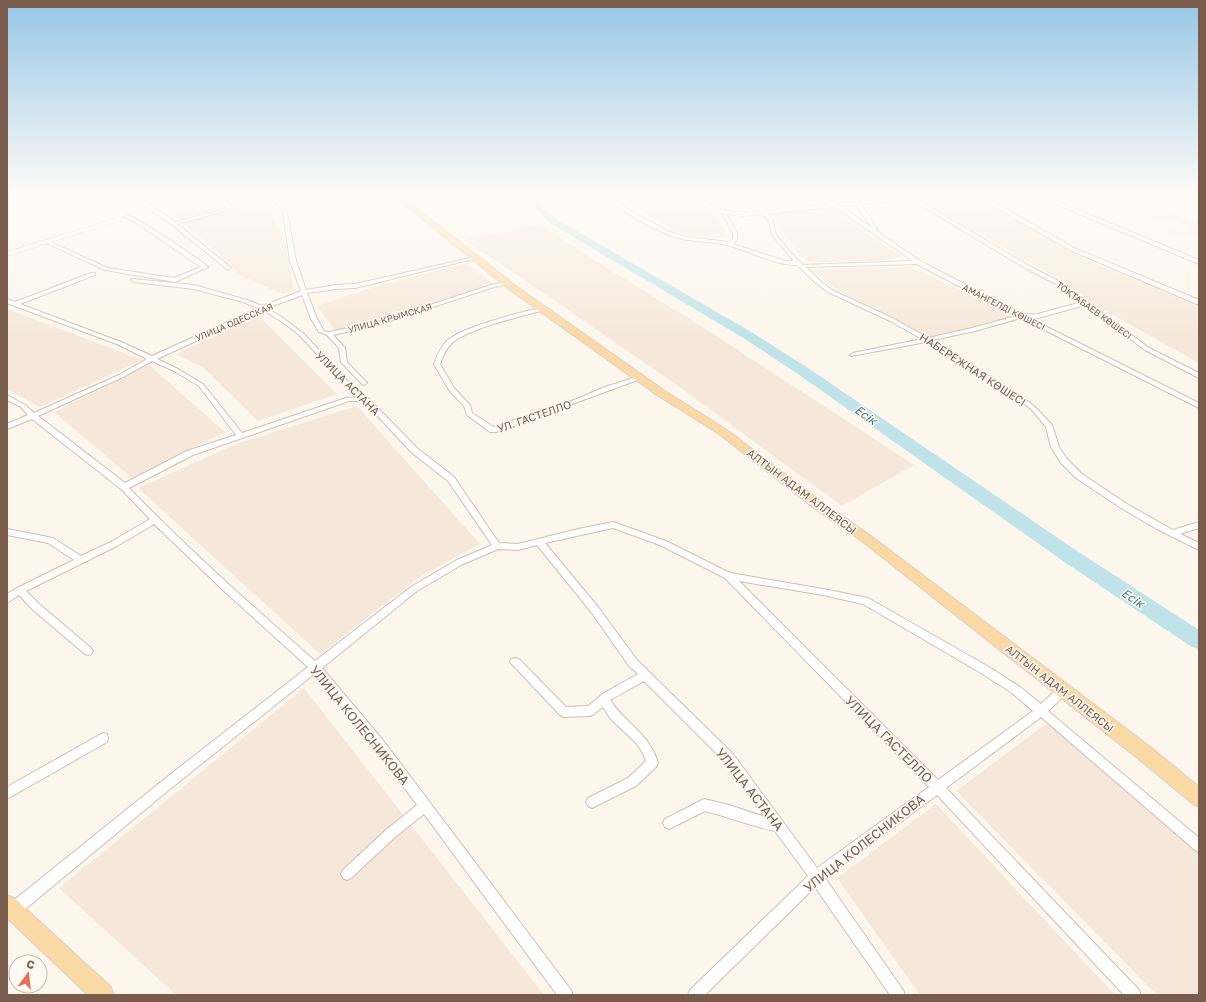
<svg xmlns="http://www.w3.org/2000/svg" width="1206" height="1002" viewBox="0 0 1206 1002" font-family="'Golos Text',sans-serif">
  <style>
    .residential { fill: #f5e8da }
    .education { fill: #f3e8fa }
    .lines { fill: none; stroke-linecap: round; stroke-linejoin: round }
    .river { fill: #bfe3e8; fill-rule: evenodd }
    .minor-casing { stroke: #d1beb0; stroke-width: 2 }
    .tertiary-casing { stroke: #d1beb0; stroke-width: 2 }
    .secondary-casing { stroke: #d6c0b0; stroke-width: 1 }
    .primary-casing { stroke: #dad1cd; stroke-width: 2 }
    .minor { fill: #fff; fill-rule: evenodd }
    .tertiary { fill: #fff; fill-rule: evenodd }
    .secondary { fill: #fff; fill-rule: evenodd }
    .primary { fill: #fbd9a5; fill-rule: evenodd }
    .labels { text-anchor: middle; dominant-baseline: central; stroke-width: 3; stroke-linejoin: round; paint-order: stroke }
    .far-street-label { font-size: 9px; fill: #7a5c4d; stroke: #fffaf3 }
    .street-label { font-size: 11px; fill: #7a5c4d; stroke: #fffaf3 }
    .water-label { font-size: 12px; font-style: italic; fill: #437c86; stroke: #fffaf3 }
    .near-street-label { font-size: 13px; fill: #7a5c4d; stroke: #fffaf3 }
  </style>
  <rect width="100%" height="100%" fill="#fdf6ec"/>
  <path class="residential" d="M 145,196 L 264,196 L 179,219 Z
    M 621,196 L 686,196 L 716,214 L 726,236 L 716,239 L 682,234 L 642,212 Z
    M 972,197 L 1084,258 L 1199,307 L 1199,363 L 1102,309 L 1047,272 L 921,201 Z
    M 265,200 L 285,242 L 294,291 L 282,294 L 242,276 L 184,223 Z
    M 832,209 L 901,256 L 882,261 L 807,262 L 786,238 L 773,214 Z
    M 540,224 L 602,265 L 701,326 L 914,465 L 842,506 L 674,383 L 513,272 L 464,240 Z
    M 466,263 L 494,284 L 403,314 L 335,330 L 317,306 L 364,290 Z
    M 911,267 L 1019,317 L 930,337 L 834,288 L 812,270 Z
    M 7,309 L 142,360 L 40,407 L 7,389 Z
    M 259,316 L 337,394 L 258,421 L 204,368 L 176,354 Z
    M 149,365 L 225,432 L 132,478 L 54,412 Z
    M 357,406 L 480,544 L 421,576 L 320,654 L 138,488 L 239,443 Z
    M 304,688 L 544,995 L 176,995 L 59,888 Z
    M 1047,723 L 1199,854 L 1199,995 L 1157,995 L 956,791 Z
    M 936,804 L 1115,995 L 920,995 L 837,878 Z"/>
  <path class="education" d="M 1177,214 L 1199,225 L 1199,235 L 1174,235 L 1165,230 L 1175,229 L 1181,232 L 1196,231 L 1173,219 L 1157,221 L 1149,217 Z"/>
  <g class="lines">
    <path class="river" d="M 524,196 L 533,196 L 556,219 L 753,333 L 808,368 L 1077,551 L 1199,630 L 1199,649 L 1192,647 L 1063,561 L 798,374 L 745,339 L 550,223 Z"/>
    <defs>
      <path id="minor" d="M 132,196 L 137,196 L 175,222 L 227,208 L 216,196 L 221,196 L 231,207 L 269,196 L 275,196 L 287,212 L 296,261 L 306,290 L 336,285 L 355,284 L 475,257 L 477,258 L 355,288 L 336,289 L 307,293 L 317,319 L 324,331 L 329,332 L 378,322 L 491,285 L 509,282 L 509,284 L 494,287 L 381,324 L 333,335 L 345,348 L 347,362 L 367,383 L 364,385 L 362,384 L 341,362 L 339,348 L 327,335 L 319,332 L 311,319 L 302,295 L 267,308 L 283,318 L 304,334 L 352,386 L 368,398 L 417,448 L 454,477 L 499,543 L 518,544 L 578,529 L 613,522 L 616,523 L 666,541 L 730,573 L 823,589 L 868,598 L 989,667 L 1020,687 L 1041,704 L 1059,687 L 1063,686 L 1067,687 L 1068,690 L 1067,693 L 1048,711 L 1199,838 L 1199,852 L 1195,850 L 1041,717 L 946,788 L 1139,990 L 1141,995 L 1124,995 L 937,795 L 825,878 L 903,990 L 905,995 L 890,995 L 815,887 L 705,995 L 688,995 L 690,990 L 808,876 L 775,831 C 751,826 729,817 705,811 L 669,829 L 665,827 L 663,823 L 665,819 L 704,799 L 729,805 L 765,817 L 725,762 L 644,681 L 610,700 C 626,724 650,734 658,763 L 656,767 L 636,786 L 592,808 L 588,806 L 586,802 L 588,798 L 628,778 L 646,761 C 641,743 624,733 612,720 C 608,716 606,711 603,707 L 594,714 L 590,716 L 564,717 L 560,715 L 510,662 L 511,659 L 515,658 L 519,659 L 566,707 L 588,706 L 604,693 L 638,674 L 629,666 L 592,613 L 537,545 L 518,550 L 498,549 L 461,565 L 417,591 L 322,668 L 382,739 L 571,990 L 573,995 L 557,995 L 424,814 L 394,838 L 351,878 L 347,880 L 343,878 L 341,874 L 343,870 L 386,830 L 417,805 L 374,747 L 314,674 L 170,789 L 18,915 L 13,917 L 8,915 L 7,909 L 8,905 L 162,781 L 308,667 L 224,591 L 154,524 L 117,546 L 26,591 L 38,603 L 91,648 L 93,651 L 91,654 L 88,655 L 85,654 L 32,609 L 19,595 L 7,603 L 7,594 L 17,588 L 74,560 L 48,543 L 7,535 L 7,529 L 53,538 L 81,556 L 111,542 L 150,519 L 121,489 L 32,419 L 7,429 L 7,424 L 28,415 L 21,407 L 7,400 L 7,395 L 25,405 L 34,413 L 119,375 L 147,359 L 117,344 L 7,303 L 7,299 L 15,302 L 91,273 L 95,273 L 95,275 L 20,304 L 121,342 L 152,356 L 258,308 L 243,302 L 194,289 L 134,282 L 131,280 L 132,279 L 194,285 L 247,300 L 263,306 L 301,291 L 290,261 L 283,212 L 272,198 L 177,224 L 230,267 L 231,268 L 228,270 L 172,225 ZM 263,310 C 276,318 290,326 301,337 C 321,357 337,380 359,397 L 346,398 L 242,433 L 203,384 L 178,369 L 157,359 ZM 152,361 L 174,371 L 199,386 L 236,435 L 187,451 L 125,483 L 38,416 L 123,377 ZM 349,401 L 364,401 L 411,452 L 448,481 L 492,545 L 455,561 L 411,587 L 315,661 C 251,605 188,549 129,488 L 193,455 ZM 613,528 L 660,545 L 725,578 L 929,787 L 817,868 L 733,754 L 637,660 L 598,607 L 545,543 ZM 739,581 L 823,595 L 863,604 L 981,673 L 1012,693 L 1033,711 L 938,780 Z
        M 605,196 L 610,196 L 623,206 L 667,231 L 687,237 L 729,242 L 733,239 L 733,233 L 721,212 L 725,211 L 737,233 L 737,239 L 733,244 L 785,261 L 794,261 L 772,235 L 769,221 L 762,213 L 743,196 L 748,196 L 766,211 L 773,221 L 776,235 L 792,254 L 803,265 L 913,261 L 835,207 L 813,196 C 833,196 856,217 872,228 L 856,205 L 846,196 C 860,196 870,219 877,229 L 875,230 L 920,261 L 1022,314 L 1038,314 L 1082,302 L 1060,286 L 1027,269 L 905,196 L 911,196 L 1031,267 L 1064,284 L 1149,348 L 1199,373 L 1199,378 L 1145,350 L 1085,305 L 1038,318 L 1029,318 L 1199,403 L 1199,408 L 1021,318 L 975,331 L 933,340 L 1025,399 L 1036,408 L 1052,425 L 1059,447 L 1067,459 L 1082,474 L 1127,504 L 1173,530 L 1199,522 L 1199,528 L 1180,534 L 1199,543 L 1199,550 L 1157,529 L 1121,508 L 1076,478 L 1061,463 L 1051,447 L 1046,427 L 1032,410 L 1021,401 L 926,342 L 851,356 L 850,355 L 853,353 L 922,339 L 890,321 L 828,292 L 816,283 L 797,265 C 773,265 753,252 730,246 C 717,242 702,242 688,240 C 661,235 626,215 605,196 ZM 917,264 L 1016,316 L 972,328 L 928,338 L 894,319 L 832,290 L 820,281 L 806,267 Z
        M 121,213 C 131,213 198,258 208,267 L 175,282 L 105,270 L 44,242 L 48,241 L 108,268 L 174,278 L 201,267 L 135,222 L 121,215 Z
        M 542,307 L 545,309 L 544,310 C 522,316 465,329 450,345 C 445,350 443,357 440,364 L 454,388 L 470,405 L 472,413 L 494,427 L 577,399 L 605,387 L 640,376 L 643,378 L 496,432 L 490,432 L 467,415 L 464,406 L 449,390 L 434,364 C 437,356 440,348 446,342 C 460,327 520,313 542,307 Z
        M 103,733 L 107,734 L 108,738 L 107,742 L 7,799 L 7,787 Z"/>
      <path id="tertiary" d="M 692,196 C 702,196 710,206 720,209 C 728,212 737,212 745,212 L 919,196 L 942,196 L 745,216 C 724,215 707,210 692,196 Z
        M 976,196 L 983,196 L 1074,248 L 1199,300 L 1199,305 L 1070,250 Z
        M 1036,196 L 1044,196 L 1199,260 L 1199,264 Z
        M 1190,196 L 1199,198 L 1199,202 Z"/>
      <path id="secondary" d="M 106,196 L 112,196 L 126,214 L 118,221 L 7,256 L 7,252 L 114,219 L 120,214 Z"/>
      <path id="primary" d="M 394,196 L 401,196 L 516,286 L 665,391 L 727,430 L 822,502 L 871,536 L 1153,749 L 1199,787 L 1199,807 L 1193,804 L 1141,761 L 863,542 L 814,508 L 719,434 L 657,395 L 510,290 Z
        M 7,895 L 14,898 L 111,987 L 114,995 L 88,995 L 7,918 Z"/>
    </defs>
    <use href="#minor" class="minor-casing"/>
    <use href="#tertiary" class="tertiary-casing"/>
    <use href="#secondary" class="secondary-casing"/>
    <use href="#primary" class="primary-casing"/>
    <use href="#minor" class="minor"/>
    <use href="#tertiary" class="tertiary"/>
    <use href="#secondary" class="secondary"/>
    <use href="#primary" class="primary"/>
  </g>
  <linearGradient id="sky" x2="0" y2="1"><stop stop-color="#97c7e8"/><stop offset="0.58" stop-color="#fefbf6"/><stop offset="1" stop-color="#fefbf6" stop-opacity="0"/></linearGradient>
  <rect width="1206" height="337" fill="url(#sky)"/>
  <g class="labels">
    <g class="far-street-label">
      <text transform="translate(1004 307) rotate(27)">АМАНГЕЛДІ КӨШЕСІ</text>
      <text transform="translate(1094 310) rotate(36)">ТОҚТАБАЕВ КӨШЕСІ</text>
      <text transform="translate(390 318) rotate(-16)">УЛИЦА КРЫМСКАЯ</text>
      <text transform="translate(234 322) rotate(-23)">УЛИЦА ОДЕССКАЯ</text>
    </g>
    <g class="street-label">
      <text transform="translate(973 369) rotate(33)">НАБЕРЕЖНАЯ КӨШЕСІ</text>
      <text transform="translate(348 383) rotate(45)">УЛИЦА АСТАНА</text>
      <text transform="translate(534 416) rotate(-19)">УЛ. ГАСТЕЛЛО</text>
      <text transform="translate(802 491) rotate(37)">АЛТЫН АДАМ АЛЛЕЯСЫ</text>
      <text transform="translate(1060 688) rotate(38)">АЛТЫН АДАМ АЛЛЕЯСЫ</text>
    </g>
    <g class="water-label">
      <text transform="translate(866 415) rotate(35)">Есік</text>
      <text transform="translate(1133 598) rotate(34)">Есік</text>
    </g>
    <g class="near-street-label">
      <text transform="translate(360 725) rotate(51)">УЛИЦА КОЛЕСНИКОВА</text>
      <text transform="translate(889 739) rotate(45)">УЛИЦА ГАСТЕЛЛО</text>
      <text transform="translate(750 789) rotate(52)">УЛИЦА АСТАНА</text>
      <text transform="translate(864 843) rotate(-38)">УЛИЦА КОЛЕСНИКОВА</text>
    </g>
  </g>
  <rect width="1206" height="1002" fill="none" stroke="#7a5c4d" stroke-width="16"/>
  <g transform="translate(28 974) rotate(15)"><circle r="19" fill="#fffaf3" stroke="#cabbb1"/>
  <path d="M0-3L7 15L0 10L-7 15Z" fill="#e76f51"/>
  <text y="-6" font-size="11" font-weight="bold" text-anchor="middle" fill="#7a5c4d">С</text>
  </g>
</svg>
